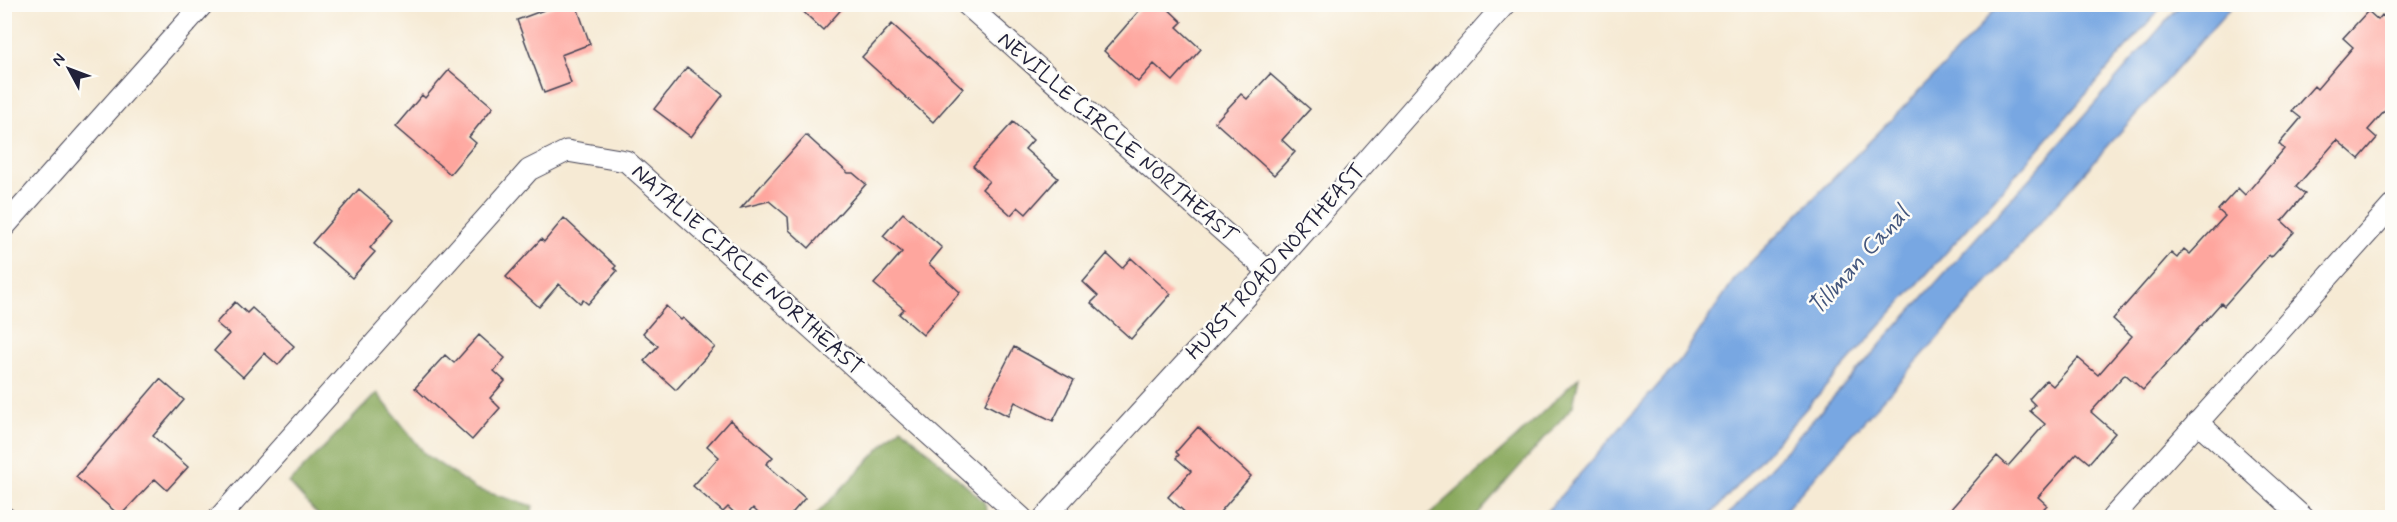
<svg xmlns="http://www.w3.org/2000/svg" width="2397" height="522" viewBox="0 0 2397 522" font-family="Mynerve,sans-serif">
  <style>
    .forest { fill: #88a85c; stroke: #55654c; stroke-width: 1.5 }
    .water { fill: #78a7e2; stroke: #4d648e; stroke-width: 1.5 }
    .building { fill: #fea69e }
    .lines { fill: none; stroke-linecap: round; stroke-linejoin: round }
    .street-casing { stroke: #424052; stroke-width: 23 }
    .street { stroke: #fff; stroke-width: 21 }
    .labels { text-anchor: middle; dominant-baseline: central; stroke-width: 5; stroke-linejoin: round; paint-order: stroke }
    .street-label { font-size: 22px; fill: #22223b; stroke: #fdfcf7 }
    .water-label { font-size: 24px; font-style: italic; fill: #44577e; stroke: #fdfcf7 }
  </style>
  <rect width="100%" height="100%" fill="#fdfcf7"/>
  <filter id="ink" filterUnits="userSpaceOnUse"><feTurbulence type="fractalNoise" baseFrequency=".0167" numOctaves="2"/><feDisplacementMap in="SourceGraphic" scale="12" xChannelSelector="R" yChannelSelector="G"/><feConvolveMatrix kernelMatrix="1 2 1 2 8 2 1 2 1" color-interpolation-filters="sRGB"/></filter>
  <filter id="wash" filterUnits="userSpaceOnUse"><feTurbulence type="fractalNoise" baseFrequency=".008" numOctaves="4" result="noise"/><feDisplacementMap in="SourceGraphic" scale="24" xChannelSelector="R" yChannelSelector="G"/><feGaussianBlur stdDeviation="1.35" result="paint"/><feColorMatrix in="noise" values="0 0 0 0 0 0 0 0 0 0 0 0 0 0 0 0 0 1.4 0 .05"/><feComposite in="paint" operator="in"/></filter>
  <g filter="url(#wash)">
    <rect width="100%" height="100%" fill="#f6ead4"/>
    <path class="forest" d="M 1579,377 L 1573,406 L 1475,517 L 1427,517 L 1517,437 Z
      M 377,393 L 425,454 L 476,489 L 533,506 L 531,517 L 320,517 L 289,483 Z
      M 901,427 L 984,502 L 989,517 L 814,517 Z"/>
    <path class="water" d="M 1999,5 L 2163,5 L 2037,151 L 1709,517 L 1542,517 L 1680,360 L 1736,277 L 1944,66 Z
      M 2180,5 L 2233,5 L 1779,517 L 1726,517 L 2046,160 Z"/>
    <g id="blocks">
      <path class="building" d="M 560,4 L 576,4 L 590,44 L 561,55 L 571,83 L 544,93 L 517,20 Z
        M 795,4 L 846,4 L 823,30 Z
        M 1145,4 L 1163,4 L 1182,22 L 1177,27 L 1201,49 L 1173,81 L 1154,64 L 1138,82 L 1104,51 Z
        M 2368,11 L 2378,20 L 2382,15 L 2392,24 L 2392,103 L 2368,130 L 2377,138 L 2359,159 L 2337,140 L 2296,187 L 2305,194 L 2282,221 L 2294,232 L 2271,257 L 2269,255 L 2224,306 L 2221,303 L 2143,390 L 2125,374 L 2091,412 L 2115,433 L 2089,463 L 2077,453 L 2038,497 L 2047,505 L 2035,518 L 1943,518 L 1997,456 L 2008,466 L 2045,424 L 2030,411 L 2035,405 L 2029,399 L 2046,380 L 2053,386 L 2078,358 L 2098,375 L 2132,336 L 2113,319 L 2171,253 L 2177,258 L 2184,249 L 2190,254 L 2225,216 L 2218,210 L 2238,188 L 2245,195 L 2284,149 L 2279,144 L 2301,118 L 2292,111 L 2314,86 L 2317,89 L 2353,47 L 2343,38 Z
        M 892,24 L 963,88 L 933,122 L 862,57 Z
        M 687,67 L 723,95 L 691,137 L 654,109 Z
        M 449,70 L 493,107 L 469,137 L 476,143 L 450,174 L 395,127 L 422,95 L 425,98 Z
        M 1270,74 L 1310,109 L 1282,140 L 1295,152 L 1274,175 L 1215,122 L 1241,94 L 1247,99 Z
        M 1013,122 L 1033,140 L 1025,149 L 1058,178 L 1026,214 L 1018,207 L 1011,215 L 982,189 L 989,181 L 973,166 Z
        M 806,135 L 848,173 L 853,173 L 866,184 L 809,248 L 789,230 L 788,217 L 769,201 L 741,208 Z
        M 359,189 L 394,219 L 370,248 L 375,252 L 352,278 L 312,243 Z
        M 903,213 L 942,248 L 929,264 L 960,292 L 923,335 L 899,314 L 904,309 L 874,284 L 902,252 L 883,236 Z
        M 564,218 L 616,266 L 614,268 L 617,271 L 588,304 L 583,300 L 580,303 L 559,284 L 539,307 L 506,277 L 541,239 L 544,242 Z
        M 1107,254 L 1122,268 L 1131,258 L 1171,294 L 1131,339 L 1091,303 L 1098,296 L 1083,282 Z
        M 235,302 L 247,313 L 252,308 L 294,346 L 278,365 L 264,353 L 243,377 L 214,351 L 229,334 L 216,323 Z
        M 666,306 L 681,320 L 683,318 L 715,347 L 676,390 L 644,361 L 658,346 L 643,333 Z
        M 479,335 L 505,358 L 494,371 L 505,381 L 490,398 L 500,408 L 472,440 L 415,388 L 445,355 L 454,363 Z
        M 1014,347 L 1074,380 L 1053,421 L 1015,402 L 1008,416 L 985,404 Z
        M 160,379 L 184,400 L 153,436 L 188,467 L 167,490 L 155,479 L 120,516 L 76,477 Z
        M 730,420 L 773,457 L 766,464 L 805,498 L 788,518 L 763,518 L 753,508 L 744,518 L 740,518 L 728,507 L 723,512 L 693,486 L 719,457 L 707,446 Z
        M 1198,427 L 1251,476 L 1215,518 L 1191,518 L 1168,497 L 1191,471 L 1176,458 L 1179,455 L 1176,452 Z"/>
    </g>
  </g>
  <g filter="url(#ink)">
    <use href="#blocks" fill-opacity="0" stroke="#424052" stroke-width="1.5"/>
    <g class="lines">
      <defs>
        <path id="street" d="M 966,4 L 1269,272
          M 4,227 L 203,4
          M 2197,422 L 2304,518
          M 4,517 L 5,518
          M 219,518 L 529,170 L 567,151 L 626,161 L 1022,518
          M 1044,518 L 1269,272 L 1505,4
          M 2112,518 L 2392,206"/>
      </defs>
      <use href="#street" class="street-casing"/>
      <use href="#street" class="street"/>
    </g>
  </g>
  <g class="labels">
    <g class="street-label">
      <text transform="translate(1117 138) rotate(41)">NEVILLE CIRCLE NORTHEAST</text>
      <text transform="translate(1276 262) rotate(-48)">HURST ROAD NORTHEAST</text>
      <text transform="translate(747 270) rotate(42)">NATALIE CIRCLE NORTHEAST</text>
    </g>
    <g class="water-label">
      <text transform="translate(1859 261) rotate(-48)">Tillman Canal</text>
    </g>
  </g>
  <rect width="2397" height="522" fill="none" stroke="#fdfcf7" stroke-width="24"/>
  <g transform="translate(69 69) rotate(311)" stroke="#fdfcf7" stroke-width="4.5" paint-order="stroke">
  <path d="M0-4.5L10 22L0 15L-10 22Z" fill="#22223b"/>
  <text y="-9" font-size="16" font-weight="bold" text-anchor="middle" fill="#22223b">N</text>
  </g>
</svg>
